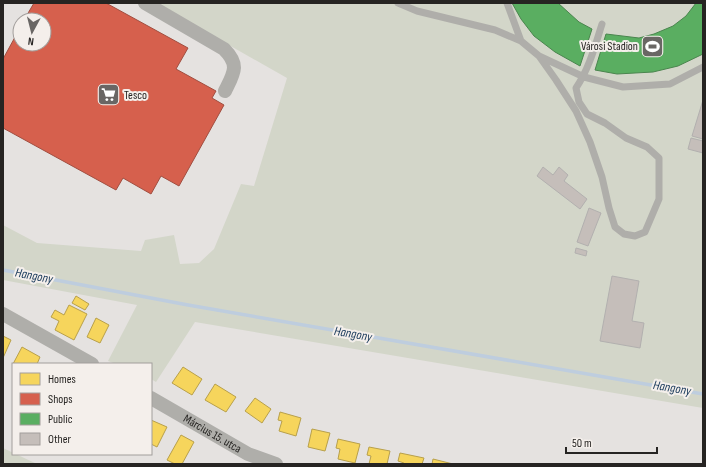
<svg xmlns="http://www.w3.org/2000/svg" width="706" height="467" viewBox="0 0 706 467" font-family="'Sofia Sans Condensed',sans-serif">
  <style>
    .green { fill: #d3d6c9 }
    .homes { fill: #f6d55c; stroke: #b8a04b }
    .shops { fill: #d6604d; stroke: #a14e40 }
    .public { fill: #5aae61; stroke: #4a854e }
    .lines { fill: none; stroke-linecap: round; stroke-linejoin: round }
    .stream { stroke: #becdde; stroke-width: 3.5 }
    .building { fill: #c5beba; stroke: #b2b0af }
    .lane { stroke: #afaeaa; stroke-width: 7 }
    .street { stroke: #afaeaa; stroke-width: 14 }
    .labels { text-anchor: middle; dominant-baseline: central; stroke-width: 4; stroke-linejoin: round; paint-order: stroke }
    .poi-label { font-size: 12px; fill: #262422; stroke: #f4efeb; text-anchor: end }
    .street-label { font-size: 12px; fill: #262422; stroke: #f4efeb }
    .water-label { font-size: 13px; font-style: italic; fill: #163759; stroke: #f4efeb }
  </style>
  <rect width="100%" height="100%" fill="#e5e2e0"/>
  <path class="green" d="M 155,3 L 703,3 L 703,408 L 195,322 L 156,382 L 151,379 L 151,364 L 116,364 L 108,361 L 137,305 L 3,280 L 3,225 L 37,243 L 141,251 L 145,240 L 174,235 L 180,264 L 199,263 L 214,249 L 241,184 L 254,186 L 287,78 Z
    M 3,448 L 37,464 L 3,464 Z"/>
  <path class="homes" d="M 76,296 L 89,304 L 85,310 L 72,303 Z
    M 69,305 L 87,314 L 74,340 L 55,330 L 59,321 L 51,317 L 55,310 L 64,315 Z
    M 96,318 L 109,325 L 100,343 L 87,337 Z
    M 3,336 L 11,340 L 3,358 Z
    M 22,347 L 40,357 L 37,364 L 13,364 Z
    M 183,367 L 202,379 L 192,395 L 172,383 Z
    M 215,384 L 236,397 L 226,412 L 205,400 Z
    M 255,398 L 271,409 L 262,423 L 245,411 Z
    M 280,412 L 301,418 L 296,436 L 279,431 L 282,421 L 278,420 Z
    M 151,420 L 167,427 L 157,447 L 151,444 Z
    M 312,429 L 330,433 L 325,451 L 308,447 Z
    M 181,435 L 194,442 L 182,464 L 175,464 L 167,460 Z
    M 338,439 L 360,444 L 355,463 L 338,459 L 340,449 L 336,448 Z
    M 369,447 L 390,451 L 387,464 L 369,464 L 371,456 L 367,455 Z
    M 400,453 L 424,458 L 422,464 L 404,464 L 404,463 L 398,461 Z
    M 433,459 L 453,464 L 432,464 Z"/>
  <path class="shops" d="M 34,3 L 106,3 L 188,48 L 176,69 L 216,91 L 212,98 L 224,105 L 179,186 L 161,176 L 151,194 L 123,178 L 116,190 L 3,128 L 3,59 L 20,28 L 20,44 L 44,44 L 44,20 L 24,20 Z"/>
  <path class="public" d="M 512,3 L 558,3 L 579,22 L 592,29 L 580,66 L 555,52 L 534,36 L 521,19 Z
    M 696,3 L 703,3 L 703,54 L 678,66 L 653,72 L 617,74 L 595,70 L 606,34 L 639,38 L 654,34 L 673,26 L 686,16 Z"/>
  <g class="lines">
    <path class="stream" d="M 3,270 L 188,305 L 703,394"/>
  </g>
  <path class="building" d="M 703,100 L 703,139 L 692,136 Z
    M 691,138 L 703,141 L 703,153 L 688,149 Z
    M 543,167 L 553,175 L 559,167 L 568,175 L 564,181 L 587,199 L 580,209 L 537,176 Z
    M 589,208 L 601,213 L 588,246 L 577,242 Z
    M 576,248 L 587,251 L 586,256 L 575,253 Z
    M 612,276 L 639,281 L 632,321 L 644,323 L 640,348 L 600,341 Z"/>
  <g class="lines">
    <path class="lane" d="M 398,3 L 417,11 L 495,30 L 521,41 L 539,56 L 556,80 L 576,111 L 590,142 L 602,177 L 609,208 L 615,227 L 624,234 L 635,236 L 645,232 L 659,199 L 659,158 L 647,147 L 626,138 L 605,123 L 587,114 L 579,102 L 576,88 C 589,69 595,46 602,24
      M 507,3 L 521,41
      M 539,56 L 584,77 L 623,87 L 670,84 L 703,67"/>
    <g class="street">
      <path d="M 145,3 L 224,49 C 240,65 234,73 225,91"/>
      <path d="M 3,314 L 92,364"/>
      <path id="s1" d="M 151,398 L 248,454 L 276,464"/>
    </g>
  </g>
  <defs>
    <symbol id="stadium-square" viewBox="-11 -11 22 22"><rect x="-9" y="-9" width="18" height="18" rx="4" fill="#696664" stroke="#f4efeb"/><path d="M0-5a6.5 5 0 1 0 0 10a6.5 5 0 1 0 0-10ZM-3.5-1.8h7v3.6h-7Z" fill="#fff"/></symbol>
    <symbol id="supermarket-square" viewBox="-11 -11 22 22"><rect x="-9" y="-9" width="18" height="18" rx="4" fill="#696664" stroke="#f4efeb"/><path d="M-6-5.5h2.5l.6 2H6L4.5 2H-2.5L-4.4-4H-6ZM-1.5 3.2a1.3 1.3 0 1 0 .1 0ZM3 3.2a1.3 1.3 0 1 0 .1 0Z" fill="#fff"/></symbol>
  </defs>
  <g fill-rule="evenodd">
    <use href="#stadium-square" x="640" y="34" width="25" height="25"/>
    <use href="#supermarket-square" x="96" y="82" width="25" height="25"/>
  </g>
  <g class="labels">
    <g class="poi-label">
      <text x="638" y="46">Városi Stadion</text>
      <text x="124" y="95" text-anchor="start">Tesco</text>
    </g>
    <g class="street-label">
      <text stroke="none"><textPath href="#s1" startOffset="71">Március 15. utca</textPath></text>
    </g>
    <g class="water-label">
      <text transform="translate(34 276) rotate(11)">Hangony</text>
      <text transform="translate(353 334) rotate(10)">Hangony</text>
      <text transform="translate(672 388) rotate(10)">Hangony</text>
    </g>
  </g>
  <rect width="706" height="467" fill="none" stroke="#262422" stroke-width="8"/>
  <rect x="12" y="363" width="140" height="92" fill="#f4efeb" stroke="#a29e9b"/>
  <rect x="20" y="373" width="20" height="12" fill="#f6d55c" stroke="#a29e9b"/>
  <text x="48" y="383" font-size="12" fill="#262422">Homes</text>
  <rect x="20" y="393" width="20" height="12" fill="#d6604d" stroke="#a29e9b"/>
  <text x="48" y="403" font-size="12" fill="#262422">Shops</text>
  <rect x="20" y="413" width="20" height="12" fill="#5aae61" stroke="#a29e9b"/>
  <text x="48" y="423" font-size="12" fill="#262422">Public</text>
  <rect x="20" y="433" width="20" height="12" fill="#c5beba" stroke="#a29e9b"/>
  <text x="48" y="443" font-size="12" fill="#262422">Other</text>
  <g transform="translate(32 32) rotate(187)"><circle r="19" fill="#f4efeb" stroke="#a29e9b"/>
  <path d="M0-3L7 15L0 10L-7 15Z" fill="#696664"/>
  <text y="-6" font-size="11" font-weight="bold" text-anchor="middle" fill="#262422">N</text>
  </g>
  <path d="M566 447v6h91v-6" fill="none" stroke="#262422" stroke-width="2"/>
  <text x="572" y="447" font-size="12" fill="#262422" stroke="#f4efeb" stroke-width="3" paint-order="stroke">50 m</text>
</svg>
